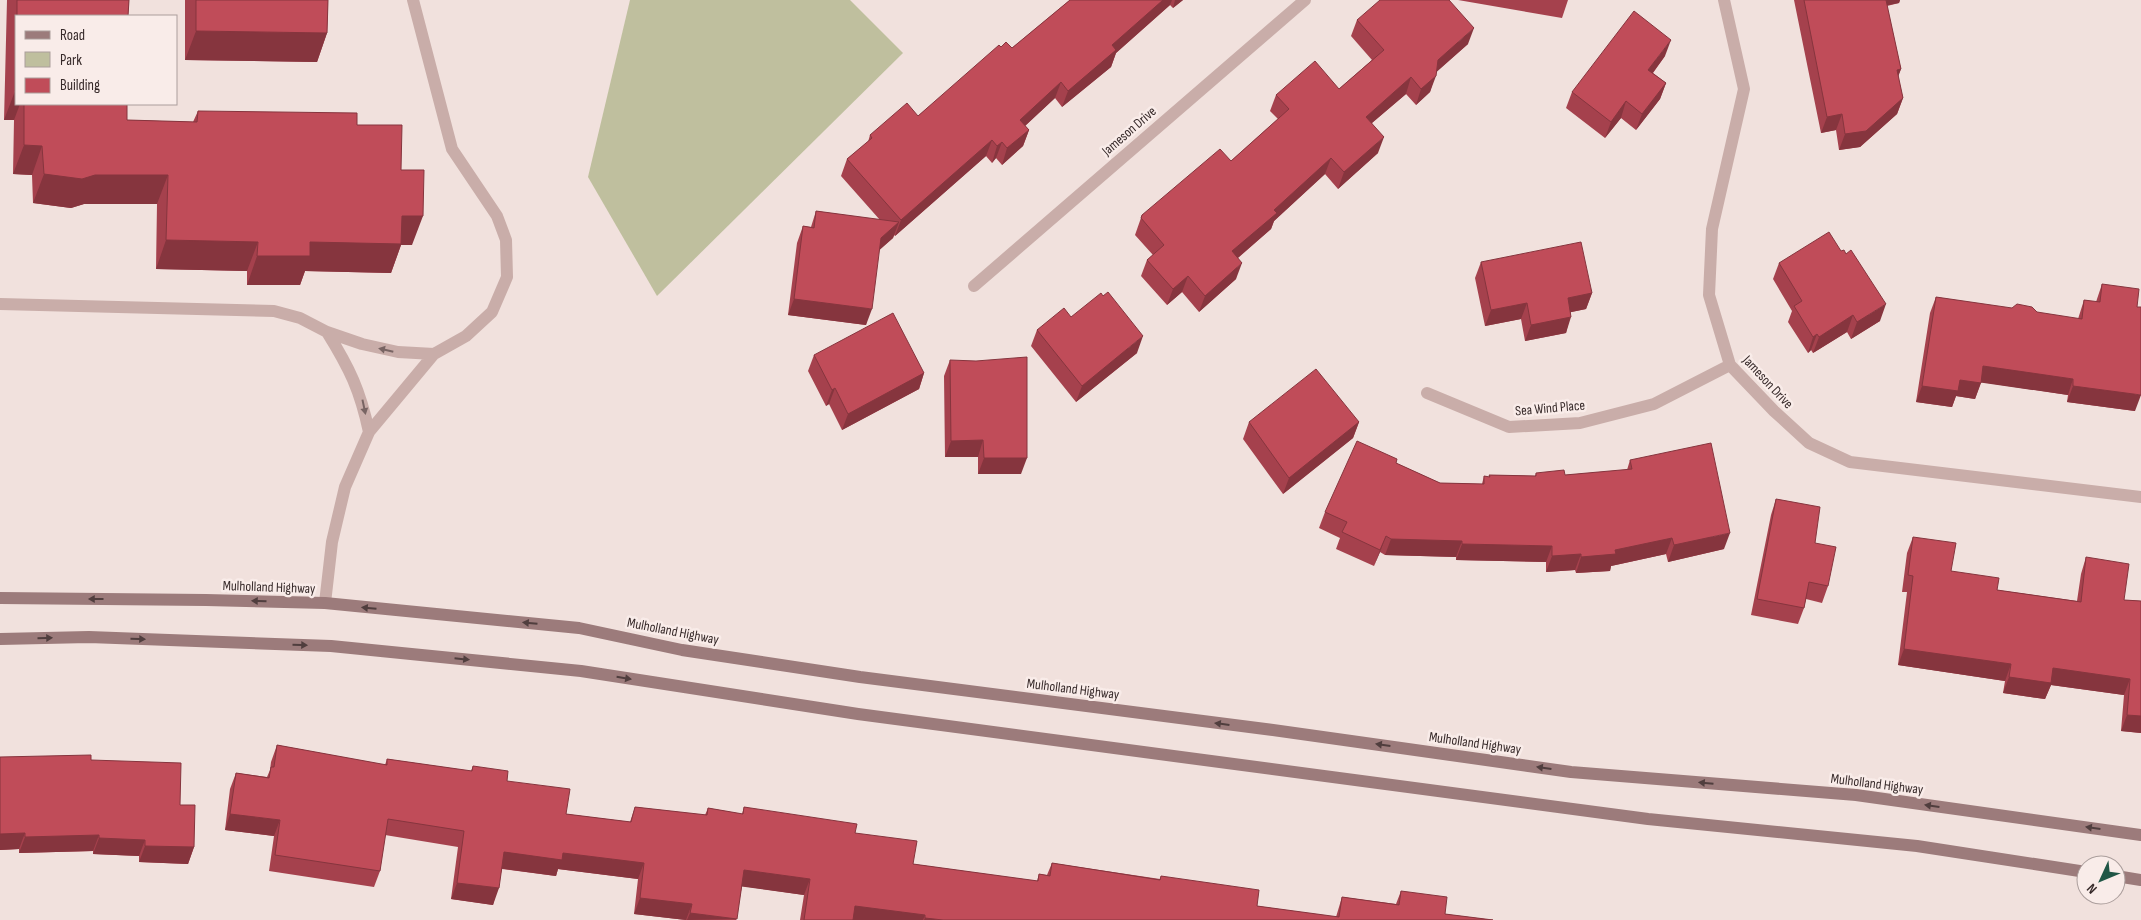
<svg xmlns="http://www.w3.org/2000/svg" width="2141" height="920" viewBox="0 0 2141 920" font-family="'Sofia Sans Condensed',sans-serif">
  <style>
    .green { fill: #bfbf9e }
    .lines { fill: none; stroke-linecap: round; stroke-linejoin: round }
    .service { stroke: #c9ada9; stroke-width: 12 }
    .minor { stroke: #c9ada9; stroke-width: 12 }
    .secondary { stroke: #9c7b7b; stroke-width: 12 }
    .wall { fill: #a5414d }
    .shaded-wall { fill: #86353e }
    .building { fill: #c04c59; stroke: #86353e }
    .oneway { fill: #786463 }
    .oneway2 { fill: #503e3e }
    .labels { text-anchor: middle; dominant-baseline: central; stroke-width: 5; stroke-linejoin: round; paint-order: stroke }
    .street-label { font-size: 14px; fill: #362929; stroke: #f9ece9 }
  </style>
  <rect width="100%" height="100%" fill="#f1e1dd"/>
  <path class="green" d="M 630,0 L 850,0 L 903,53 L 657,296 L 588,177 Z"/>
  <g class="lines">
    <path class="service" d="M 0,304 L 274,311 L 300,318 L 327,332 L 362,344 L 398,352 L 434,354
      M 327,332 C 350,369 360,390 369,432
      M 325,603 L 332,542 L 345,487 L 369,432 L 434,354 L 466,336 L 492,312 L 507,277 L 506,240 L 497,216 L 452,149 L 413,0"/>
    <path class="minor" d="M 1724,0 L 1744,89 L 1712,229 L 1709,295 L 1730,365 L 1774,411 L 1809,443 L 1850,462 L 2141,497
      M 974,286 L 1305,0
      M 1427,393 L 1509,427 L 1580,423 L 1654,404 L 1730,365"/>
    <path class="secondary" d="M 0,598 L 206,600 L 325,603 L 579,628 L 682,650 L 860,677 L 1273,730 L 1571,772 L 1856,795 L 2141,835
      M 0,639 L 89,637 L 331,646 L 581,671 L 858,714 L 1648,819 L 1917,846 L 2086,872
      M 2116,876 L 2141,880"/>
  </g>
  <path class="wall" d="M 7,0 L 129,0 L 128,16 L 16,16 L 16,104 L 127,104 L 127,120 L 193,122 L 198,111 L 357,125 L 401,170 L 412,245 L 401,245 L 391,273 L 305,271 L 300,285 L 247,285 L 247,271 L 156,269 L 157,204 L 84,204 L 71,208 L 33,203 L 32,175 L 13,174 L 14,120 L 4,120 Z
    M 185,0 L 328,0 L 327,33 L 317,62 L 185,60 Z
    M 1070,0 L 1183,0 L 1173,8 L 1170,5 L 1116,53 L 1111,67 L 1062,107 L 1055,98 L 1025,126 L 1029,130 L 1023,146 L 1002,165 L 996,158 L 992,163 L 986,156 L 895,236 L 894,235 L 893,238 L 879,250 L 866,325 L 788,315 L 797,243 L 803,226 L 811,227 L 816,211 L 880,220 L 841,176 L 847,159 L 868,142 L 870,135 L 918,116 L 1001,47 L 1012,48 Z
    M 1458,0 L 1568,0 L 1562,18 Z
    M 1794,0 L 1900,0 L 1899,3 L 1887,6 L 1901,69 L 1898,76 L 1903,98 L 1897,114 L 1860,147 L 1839,150 L 1836,130 L 1821,133 Z
    M 1357,20 L 1468,44 L 1436,72 L 1430,92 L 1416,105 L 1406,94 L 1372,123 L 1378,153 L 1338,189 L 1325,174 L 1274,221 L 1271,229 L 1238,258 L 1236,279 L 1199,312 L 1182,292 L 1167,305 L 1141,276 L 1147,260 L 1153,255 L 1135,235 L 1142,215 L 1231,161 L 1278,119 L 1270,111 L 1276,95 L 1339,89 L 1372,60 L 1351,36 Z
    M 1665,56 L 1653,73 L 1666,83 L 1660,99 L 1636,130 L 1621,118 L 1605,138 L 1566,108 L 1572,92 Z
    M 1481,262 L 1592,293 L 1586,309 L 1571,312 L 1566,333 L 1525,341 L 1521,319 L 1485,326 L 1475,278 Z
    M 1779,263 L 1880,321 L 1851,339 L 1847,332 L 1813,353 L 1811,350 L 1808,353 L 1788,322 L 1792,311 L 1773,279 Z
    M 2102,284 L 2137,307 L 2135,411 L 2067,402 L 2068,395 L 1981,382 L 1975,399 L 1956,396 L 1952,407 L 1916,402 L 1930,313 L 1936,297 L 2078,319 L 2084,300 L 2096,302 Z
    M 1071,317 L 1137,353 L 1076,402 L 1031,346 L 1037,330 Z
    M 814,355 L 924,373 L 919,389 L 842,430 L 829,404 L 826,406 L 808,371 Z
    M 950,360 L 1021,474 L 978,474 L 978,457 L 945,457 L 944,376 Z
    M 1249,422 L 1359,422 L 1353,438 L 1283,494 L 1243,439 Z
    M 1630,460 L 1724,549 L 1668,562 L 1666,554 L 1611,566 L 1610,571 L 1576,573 L 1575,570 L 1546,572 L 1546,562 L 1456,560 L 1456,557 L 1385,555 L 1380,552 L 1374,566 L 1336,549 L 1340,538 L 1319,528 L 1325,512 L 1396,463 L 1440,483 L 1482,484 L 1484,476 L 1489,477 L 1489,475 L 1535,476 L 1536,473 L 1565,475 L 1627,470 Z
    M 1776,499 L 1828,586 L 1822,603 L 1806,599 L 1804,608 L 1798,624 L 1751,615 L 1771,515 Z
    M 1913,537 L 1951,571 L 1997,590 L 2077,601 L 2081,574 L 2086,557 L 2124,600 L 2141,601 L 2141,733 L 2121,731 L 2124,695 L 2051,685 L 2045,699 L 2003,693 L 2005,681 L 1898,665 L 1907,592 L 1902,592 L 1907,553 Z
    M 277,745 L 385,765 L 387,759 L 471,771 L 473,766 L 507,781 L 566,814 L 630,822 L 635,807 L 705,815 L 708,808 L 742,814 L 744,807 L 855,833 L 913,864 L 1037,881 L 1039,874 L 1047,875 L 1052,863 L 1160,879 L 1161,876 L 1257,906 L 1336,917 L 1342,897 L 1396,904 L 1401,891 L 1445,914 L 1493,920 L 800,920 L 804,895 L 742,886 L 736,920 L 686,920 L 634,914 L 638,879 L 558,869 L 556,876 L 502,869 L 493,905 L 451,899 L 458,847 L 385,835 L 380,871 L 374,887 L 269,871 L 274,836 L 225,830 L 230,789 L 236,773 L 267,777 L 270,770 L 271,762 Z
    M 0,757 L 91,760 L 180,805 L 194,847 L 188,864 L 139,862 L 139,856 L 93,854 L 93,851 L 19,853 L 19,849 L 0,850 Z"/>
  <path class="shaded-wall" d="M 1163,0 L 1172,0 L 1170,5 L 1116,53 L 1111,67 L 1062,107 L 1068,91 L 1112,45 Z
    M 1175,0 L 1183,0 L 1173,8 Z
    M 1881,0 L 1900,0 L 1899,3 L 1878,7 Z
    M 1474,28 L 1468,44 L 1432,76 L 1438,60 Z
    M 196,31 L 327,33 L 317,62 L 185,60 Z
    M 1671,40 L 1665,56 L 1643,86 L 1648,70 Z
    M 1901,69 L 1895,85 L 1897,70 Z
    M 1436,76 L 1430,92 L 1416,105 L 1421,89 Z
    M 1411,77 L 1406,94 L 1360,133 L 1366,117 Z
    M 1061,82 L 1055,98 L 1014,136 L 1020,120 Z
    M 1666,83 L 1660,99 L 1636,130 L 1642,114 Z
    M 15,91 L 16,91 L 16,104 L 20,104 L 14,120 L 4,120 Z
    M 1903,98 L 1897,114 L 1860,147 L 1839,150 L 1845,134 Z
    M 1626,101 L 1621,118 L 1605,138 L 1611,122 Z
    M 1842,114 L 1836,130 L 1821,133 L 1827,117 Z
    M 1029,130 L 1023,146 L 1002,165 L 1007,148 Z
    M 1384,137 L 1378,153 L 1338,189 L 1344,172 Z
    M 992,140 L 986,156 L 895,236 L 901,220 Z
    M 1002,142 L 996,158 L 992,163 L 997,146 Z
    M 24,145 L 42,146 L 32,175 L 13,174 Z
    M 1331,158 L 1325,174 L 1274,221 L 1271,229 L 1226,268 L 1232,251 L 1274,210 Z
    M 44,174 L 95,175 L 168,175 L 157,204 L 84,204 L 71,208 L 33,203 Z
    M 402,216 L 423,216 L 412,245 L 401,245 L 391,273 L 305,271 L 300,285 L 247,285 L 257,256 L 310,242 Z
    M 899,222 L 893,238 L 875,254 L 881,238 Z
    M 166,240 L 258,242 L 247,271 L 156,269 Z
    M 1242,263 L 1236,279 L 1199,312 L 1205,296 Z
    M 1188,276 L 1182,292 L 1167,305 L 1173,289 Z
    M 1592,293 L 1586,309 L 1562,314 L 1568,298 Z
    M 794,299 L 872,309 L 866,325 L 788,315 Z
    M 1527,303 L 1521,319 L 1485,326 L 1491,310 Z
    M 1886,304 L 1880,321 L 1851,339 L 1857,322 Z
    M 1853,315 L 1847,332 L 1813,353 L 1819,337 Z
    M 1571,317 L 1566,333 L 1525,341 L 1531,325 Z
    M 1817,334 L 1811,350 L 1808,353 L 1813,337 Z
    M 1143,336 L 1137,353 L 1076,402 L 1082,386 Z
    M 1983,366 L 2073,379 L 2068,395 L 1977,382 Z
    M 924,373 L 919,389 L 842,430 L 848,414 Z
    M 1960,380 L 1981,383 L 1975,399 L 1956,396 L 1952,407 L 1916,402 L 1922,386 Z
    M 2073,386 L 2141,395 L 2135,411 L 2067,402 Z
    M 835,388 L 829,404 L 826,406 L 832,390 Z
    M 1359,422 L 1353,438 L 1283,494 L 1289,478 Z
    M 983,440 L 978,457 L 945,457 L 951,441 Z
    M 984,458 L 1027,458 L 1021,474 L 978,474 Z
    M 1730,533 L 1724,549 L 1668,562 L 1674,545 Z
    M 1386,536 L 1380,552 L 1374,566 L 1380,550 Z
    M 1672,538 L 1666,554 L 1611,566 L 1610,571 L 1576,573 L 1581,557 Z
    M 1391,539 L 1462,541 L 1456,557 L 1385,555 Z
    M 1462,544 L 1552,546 L 1546,562 L 1456,560 Z
    M 1581,554 L 1575,570 L 1546,572 L 1552,556 Z
    M 1904,649 L 2011,664 L 2005,681 L 1898,665 Z
    M 2053,668 L 2130,679 L 2124,695 L 2051,685 L 2045,699 L 2003,693 L 2009,677 Z
    M 2127,715 L 2141,716 L 2141,733 L 2121,731 Z
    M 230,814 L 280,820 L 274,836 L 225,830 Z
    M 25,833 L 19,849 L 0,850 L 0,834 Z
    M 99,835 L 93,851 L 19,853 L 25,837 Z
    M 99,838 L 145,840 L 139,856 L 93,854 Z
    M 145,846 L 194,847 L 188,864 L 139,862 Z
    M 504,852 L 563,853 L 644,863 L 638,879 L 558,869 L 556,876 L 498,868 Z
    M 744,870 L 810,879 L 804,895 L 738,886 Z
    M 457,883 L 499,888 L 493,905 L 451,899 Z
    M 640,898 L 692,904 L 686,920 L 634,914 Z
    M 855,906 L 925,915 L 923,920 L 849,920 Z
    M 690,913 L 737,919 L 687,920 Z
    M 925,918 L 943,920 L 924,920 Z"/>
  <path class="building" d="M 17,0 L 129,0 L 128,16 L 17,16 Z
    M 196,0 L 328,0 L 327,33 L 196,31 Z
    M 1070,0 L 1163,0 L 1112,45 L 1116,50 L 1068,91 L 1061,82 L 1020,120 L 1029,130 L 1007,148 L 1002,142 L 997,146 L 992,140 L 901,220 L 847,159 L 872,138 L 870,135 L 907,103 L 918,116 L 999,45 L 1001,47 L 1006,42 L 1012,48 Z
    M 1380,0 L 1449,0 L 1474,28 L 1438,60 L 1436,76 L 1421,89 L 1411,77 L 1366,117 L 1384,137 L 1344,172 L 1331,158 L 1274,210 L 1277,213 L 1232,251 L 1242,263 L 1205,296 L 1188,276 L 1173,289 L 1147,260 L 1164,245 L 1141,218 L 1142,215 L 1220,149 L 1231,161 L 1289,109 L 1276,95 L 1315,61 L 1339,89 L 1384,50 L 1357,20 Z
    M 1804,0 L 1886,0 L 1901,69 L 1897,70 L 1903,98 L 1866,131 L 1845,134 L 1842,114 L 1827,117 Z
    M 1634,11 L 1671,40 L 1648,70 L 1666,83 L 1642,114 L 1626,101 L 1611,122 L 1572,92 Z
    M 16,32 L 16,91 L 15,91 Z
    M 24,104 L 127,104 L 127,120 L 197,122 L 198,111 L 357,113 L 357,125 L 402,125 L 401,170 L 424,170 L 423,216 L 402,216 L 401,244 L 310,242 L 310,256 L 257,256 L 258,242 L 166,240 L 168,175 L 95,175 L 82,179 L 44,174 L 42,146 L 24,145 Z
    M 816,211 L 899,222 L 881,238 L 872,309 L 794,299 L 803,226 L 814,228 Z
    M 1829,232 L 1841,251 L 1844,250 L 1846,254 L 1851,250 L 1886,304 L 1857,322 L 1853,315 L 1819,337 L 1817,334 L 1813,337 L 1794,306 L 1802,301 L 1779,263 Z
    M 1581,242 L 1592,293 L 1568,298 L 1571,317 L 1531,325 L 1527,303 L 1491,310 L 1481,262 Z
    M 2102,284 L 2139,289 L 2137,307 L 2141,307 L 2141,395 L 2073,386 L 2073,379 L 1983,366 L 1981,383 L 1960,380 L 1958,391 L 1922,386 L 1936,297 L 2012,308 L 2017,304 L 2032,307 L 2037,312 L 2082,319 L 2084,300 L 2100,302 Z
    M 1108,292 L 1143,336 L 1082,386 L 1037,330 L 1064,308 L 1071,317 L 1101,293 L 1103,296 Z
    M 893,313 L 924,373 L 848,414 L 835,388 L 832,390 L 814,355 Z
    M 1027,357 L 1027,458 L 984,458 L 983,440 L 951,441 L 950,360 L 976,361 Z
    M 1316,369 L 1359,422 L 1289,478 L 1249,422 Z
    M 1357,441 L 1397,459 L 1396,463 L 1440,483 L 1484,484 L 1484,476 L 1490,477 L 1489,475 L 1536,476 L 1536,473 L 1564,470 L 1565,475 L 1632,469 L 1630,460 L 1711,443 L 1730,533 L 1674,545 L 1672,538 L 1615,550 L 1616,554 L 1581,557 L 1581,554 L 1552,556 L 1552,546 L 1462,544 L 1462,541 L 1391,539 L 1386,536 L 1380,550 L 1342,532 L 1347,522 L 1325,512 Z
    M 1776,499 L 1820,507 L 1815,543 L 1836,547 L 1828,586 L 1809,582 L 1804,608 L 1757,599 Z
    M 1913,537 L 1956,543 L 1951,571 L 1999,578 L 1997,590 L 2081,602 L 2086,557 L 2129,564 L 2124,600 L 2141,601 L 2141,716 L 2127,715 L 2130,679 L 2053,668 L 2051,683 L 2009,677 L 2011,664 L 1904,649 L 1913,576 L 1908,575 Z
    M 277,745 L 387,765 L 387,759 L 472,771 L 473,766 L 508,771 L 507,781 L 570,789 L 566,814 L 631,822 L 635,807 L 707,815 L 708,808 L 743,814 L 744,807 L 857,824 L 855,833 L 917,841 L 913,864 L 1038,881 L 1039,874 L 1050,876 L 1052,863 L 1160,880 L 1161,876 L 1259,890 L 1257,906 L 1339,917 L 1342,897 L 1399,905 L 1401,891 L 1447,897 L 1445,914 L 1493,920 L 943,920 L 925,918 L 925,915 L 855,906 L 853,920 L 804,920 L 810,879 L 744,870 L 737,919 L 690,913 L 692,904 L 640,898 L 644,863 L 563,853 L 562,860 L 504,852 L 499,888 L 457,883 L 464,831 L 388,819 L 380,871 L 275,855 L 280,820 L 230,814 L 236,773 L 269,778 L 271,767 L 274,767 Z
    M 91,755 L 91,760 L 181,763 L 180,805 L 195,805 L 194,847 L 145,846 L 145,840 L 99,838 L 99,835 L 25,837 L 25,833 L 0,834 L 0,757 Z"/>
  <defs><path id="oneway-solid" d="M-6-.8H1V-3.2L6.5 0L1 3.2V.8H-6Z" transform="scale(1.25)"/></defs>
  <g class="oneway">
    <use href="#oneway-solid" transform="translate(386 350) rotate(-167)"/>
    <use href="#oneway-solid" transform="translate(364 407) rotate(78)"/>
  </g>
  <g class="oneway2">
    <use href="#oneway-solid" transform="translate(96 599) rotate(-180)"/>
    <use href="#oneway-solid" transform="translate(259 601) rotate(-178)"/>
    <use href="#oneway-solid" transform="translate(369 608) rotate(-175)"/>
    <use href="#oneway-solid" transform="translate(530 623) rotate(-175)"/>
    <use href="#oneway-solid" transform="translate(45 638) rotate(-2)"/>
    <use href="#oneway-solid" transform="translate(138 639) rotate(2)"/>
    <use href="#oneway-solid" transform="translate(300 645) rotate(2)"/>
    <use href="#oneway-solid" transform="translate(462 659) rotate(6)"/>
    <use href="#oneway-solid" transform="translate(624 678) rotate(9)"/>
    <use href="#oneway-solid" transform="translate(1222 724) rotate(-173)"/>
    <use href="#oneway-solid" transform="translate(1383 745) rotate(-172)"/>
    <use href="#oneway-solid" transform="translate(1544 768) rotate(-172)"/>
    <use href="#oneway-solid" transform="translate(1706 783) rotate(-175)"/>
    <use href="#oneway-solid" transform="translate(1932 806) rotate(-172)"/>
    <use href="#oneway-solid" transform="translate(2093 828) rotate(-172)"/>
  </g>
  <g class="labels">
    <g class="street-label">
      <text transform="translate(1129 131) rotate(-41)">Jameson Drive</text>
      <text transform="translate(1768 382) rotate(47)">Jameson Drive</text>
      <text transform="translate(1550 408) rotate(-5)">Sea Wind Place</text>
      <text transform="translate(269 587) rotate(2)">Mulholland Highway</text>
      <text transform="translate(673 631) rotate(11)">Mulholland Highway</text>
      <text transform="translate(1073 689) rotate(7)">Mulholland Highway</text>
      <text transform="translate(1475 743) rotate(8)">Mulholland Highway</text>
      <text transform="translate(1877 784) rotate(7)">Mulholland Highway</text>
    </g>
  </g>
  <rect x="15" y="15" width="162" height="90" fill="#f9ece9" stroke="#ab9e9c"/>
  <rect x="25" y="31" width="25" height="8" fill="#9c7b7b" stroke="#ab9e9c"/>
  <text x="60" y="40" font-size="15" fill="#362929">Road</text>
  <rect x="25" y="52" width="25" height="15" fill="#bfbf9e" stroke="#ab9e9c"/>
  <text x="60" y="65" font-size="15" fill="#362929">Park</text>
  <rect x="25" y="78" width="25" height="15" fill="#c04c59" stroke="#ab9e9c"/>
  <text x="60" y="90" font-size="15" fill="#362929">Building</text>
  <g transform="translate(2101 880) rotate(226)"><circle r="24" fill="#f9ece9" stroke="#ab9e9c"/>
  <path d="M0-4L9 19L0 12L-9 19Z" fill="#205646"/>
  <text y="-8" font-size="14" font-weight="bold" text-anchor="middle" fill="#362929">N</text>
  </g>
</svg>
